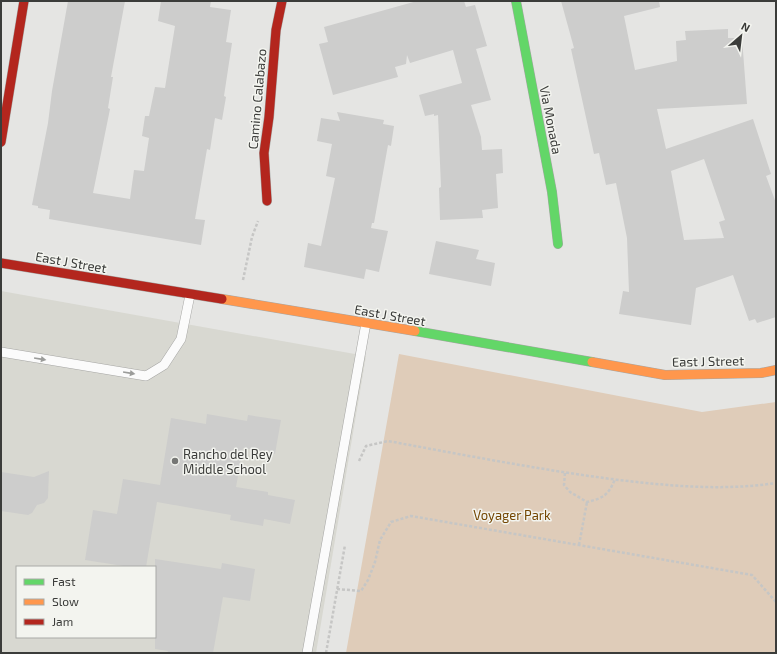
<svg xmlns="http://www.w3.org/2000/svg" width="777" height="654" viewBox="0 0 777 654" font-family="'Exo 2',sans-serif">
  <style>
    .built { fill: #d8d8d1; fill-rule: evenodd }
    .green { fill: #dfccb9 }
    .building { fill: #cdcdcc; fill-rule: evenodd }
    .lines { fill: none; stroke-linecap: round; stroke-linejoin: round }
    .lane-casing { stroke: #a6a6a4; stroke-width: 10 }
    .fast-casing { stroke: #a6a6a4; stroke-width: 10 }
    .slow-casing { stroke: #a6a6a4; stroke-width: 10 }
    .jam-casing { stroke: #a6a6a4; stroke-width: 10 }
    .path { stroke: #c6c6c5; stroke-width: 2.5; stroke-dasharray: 3 2; stroke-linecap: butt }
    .lane { stroke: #fbfbfb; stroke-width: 9 }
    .fast { stroke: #63d668; stroke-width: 9 }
    .slow { stroke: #ff974d; stroke-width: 9 }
    .jam { stroke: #b3261e; stroke-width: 9 }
    .oneway { fill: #9b9c9a }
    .poi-dot { fill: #767775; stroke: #f3f4ef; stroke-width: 1.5 }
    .labels { text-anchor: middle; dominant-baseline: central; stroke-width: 3; stroke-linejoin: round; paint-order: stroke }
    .street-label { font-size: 13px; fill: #3b3c3a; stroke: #f3f4ef }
    .poi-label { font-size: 13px; fill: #3b3c3a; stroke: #f3f4ef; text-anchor: start }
    .park-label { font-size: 13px; fill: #744602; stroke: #f3f4ef }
  </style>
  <rect width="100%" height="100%" fill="#e5e5e3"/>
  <path class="built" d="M 1,291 L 366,356 L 316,653 L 1,653 ZM 17,567 L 155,567 L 155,637 L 17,637 Z"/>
  <path class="green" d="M 399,354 L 702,412 L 776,402 L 776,653 L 346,653 Z"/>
  <path class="building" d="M 68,1 L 125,1 L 111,77 L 113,77 L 108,108 L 110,109 L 93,193 L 130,199 L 134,170 L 144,171 L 149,138 L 142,136 L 145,116 L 149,116 L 155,87 L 165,88 L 175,26 L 158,21 L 161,1 L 211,1 L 210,7 L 231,10 L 226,42 L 232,43 L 224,96 L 226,97 L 222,120 L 215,118 L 210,150 L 207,149 L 195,219 L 205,220 L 201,245 L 49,219 L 50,210 L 38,208 L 38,206 L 32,205 L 48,123 L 52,91 Z
    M 417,1 L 464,1 L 466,7 L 475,5 L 487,46 L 476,49 L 491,100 L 471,105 L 481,137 L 482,150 L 502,149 L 503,173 L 496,174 L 498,208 L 482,210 L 483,218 L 440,220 L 439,188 L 441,187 L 438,115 L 434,116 L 434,114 L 425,116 L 419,95 L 462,83 L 453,50 L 410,63 L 407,55 L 406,64 L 395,67 L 398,77 L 333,95 L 319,44 L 328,42 L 324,27 Z
    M 561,1 L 659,1 L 660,7 L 624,16 L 635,70 L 677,61 L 676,41 L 686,40 L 685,31 L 728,29 L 728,38 L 742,38 L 747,104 L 657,109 L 666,149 L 753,119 L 771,174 L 766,176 L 776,203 L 776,317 L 757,323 L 755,319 L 749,321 L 733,275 L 696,288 L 691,325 L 619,314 L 623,291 L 629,292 L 627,238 L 616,183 L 606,185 L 599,153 L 594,154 L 571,49 L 574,48 ZM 704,159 L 725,220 L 719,222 L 724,238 L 684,240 L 671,171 Z
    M 337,112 L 384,120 L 383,124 L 394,126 L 391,146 L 388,145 L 374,223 L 372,223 L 371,228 L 388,231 L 379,272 L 366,269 L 364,279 L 304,267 L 308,243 L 321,246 L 335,178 L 326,176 L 332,144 L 317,141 L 321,118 L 340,121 Z
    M 436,241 L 479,250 L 476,259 L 495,263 L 491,286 L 429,274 Z
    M 207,414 L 247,421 L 248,415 L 281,420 L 275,454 L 243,448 L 236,487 L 268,492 L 268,495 L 295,500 L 290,524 L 264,519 L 263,526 L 230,520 L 231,515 L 157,502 L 146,567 L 130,567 L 85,560 L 93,510 L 117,514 L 123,479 L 160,485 L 171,418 L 206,424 Z
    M 49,471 L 48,498 L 44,503 L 37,505 L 32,513 L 28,515 L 1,511 L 1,472 L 34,477 Z
    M 155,559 L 221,569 L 222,563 L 255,569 L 250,601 L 223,597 L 213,653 L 167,653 L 168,651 L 155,649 Z"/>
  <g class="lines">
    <defs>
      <path id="lane" d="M 1,352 L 146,376 L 164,365 L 181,339 L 190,295
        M 307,653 L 366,323"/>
      <path id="fast" d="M 516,1 L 552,192 L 558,244
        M 415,331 L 592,362"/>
      <path id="slow" d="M 222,299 L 415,331
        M 592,362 L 665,375 L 761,373 L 776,370"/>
      <path id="jam" d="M 1,142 L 24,1
        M 267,201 L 264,153 L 269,117 L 276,30 L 282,1
        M 1,263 L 222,299"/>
    </defs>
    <use href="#lane" class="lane-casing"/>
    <use href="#fast" class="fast-casing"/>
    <use href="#slow" class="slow-casing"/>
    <use href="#jam" class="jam-casing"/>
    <path class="path" d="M 243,280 L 252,237 L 258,221
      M 359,461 L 366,446 L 388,441 C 464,455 541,470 619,480 C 671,486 723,491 776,483
      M 565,473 L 564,485 L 570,492 L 587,502 C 603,498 608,496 615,479
      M 579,545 L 587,502
      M 337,589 L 361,591 L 368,580 L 375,562 L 380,540 L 391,522 L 411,516 L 752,575 L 776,602
      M 326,653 L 345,545"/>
    <use href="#lane" class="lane"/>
    <use href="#fast" class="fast"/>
    <use href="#slow" class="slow"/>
    <use href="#jam" class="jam"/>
  </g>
  <defs><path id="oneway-solid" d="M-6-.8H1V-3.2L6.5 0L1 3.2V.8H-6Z"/></defs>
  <g class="oneway">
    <use href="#oneway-solid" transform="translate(40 359) rotate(9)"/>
    <use href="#oneway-solid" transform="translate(129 373) rotate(9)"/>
  </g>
  <circle class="poi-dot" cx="175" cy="461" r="4"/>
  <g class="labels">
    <g class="street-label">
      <text transform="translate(257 99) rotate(-85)">Camino Calabazo</text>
      <text transform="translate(551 120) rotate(79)">Via Monada</text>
      <text transform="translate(71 262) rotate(10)">East J Street</text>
      <text transform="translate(390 315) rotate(10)">East J Street</text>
      <text transform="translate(708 361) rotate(-1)">East J Street</text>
    </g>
    <g class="poi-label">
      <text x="183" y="454">Rancho del Rey<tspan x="183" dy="15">Middle School</tspan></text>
    </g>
    <g class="park-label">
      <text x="512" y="515">Voyager Park</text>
    </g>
  </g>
  <rect width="777" height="654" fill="none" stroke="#3b3c3a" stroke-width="4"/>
  <rect x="16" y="566" width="140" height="72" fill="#f3f4ef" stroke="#a9aaa7"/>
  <rect x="24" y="579" width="20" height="6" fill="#63d668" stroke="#a9aaa7"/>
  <text x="52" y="586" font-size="12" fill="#3b3c3a">Fast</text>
  <rect x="24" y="599" width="20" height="6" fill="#ff974d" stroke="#a9aaa7"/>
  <text x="52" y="606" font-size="12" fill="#3b3c3a">Slow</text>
  <rect x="24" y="619" width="20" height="6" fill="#b3261e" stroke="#a9aaa7"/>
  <text x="52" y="626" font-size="12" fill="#3b3c3a">Jam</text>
  <g transform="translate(741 36) rotate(28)" stroke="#f3f4ef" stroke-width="3" paint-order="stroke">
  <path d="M0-3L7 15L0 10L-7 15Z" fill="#3b3c3a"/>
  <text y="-6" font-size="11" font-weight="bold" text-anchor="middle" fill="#3b3c3a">N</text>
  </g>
</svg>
